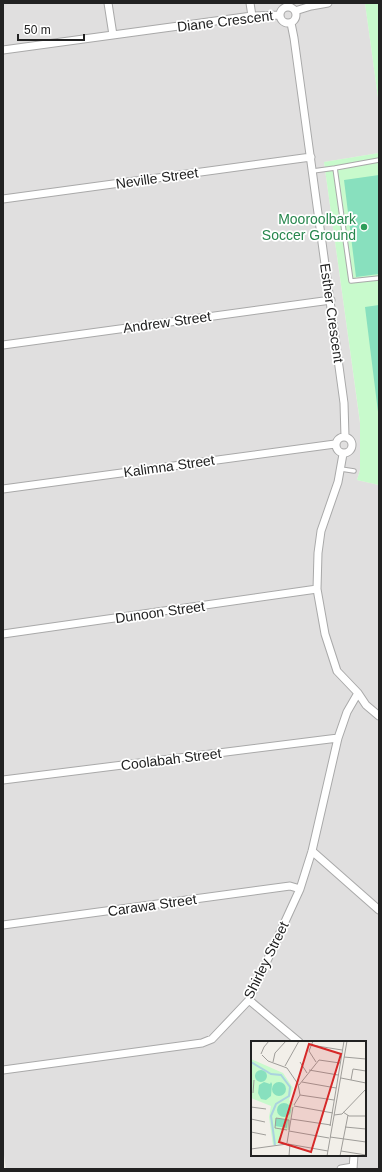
<svg xmlns="http://www.w3.org/2000/svg" width="382" height="1172" viewBox="0 0 382 1172" font-family="Arial,sans-serif">
  <style>
    .residential { fill: #e0dfdf; fill-rule: evenodd }
    .park { fill: #c8facc }
    .pitch { fill: #88e0be }
    .lines { fill: none; stroke-linecap: round; stroke-linejoin: round }
    .lane-casing { stroke: #a9a9a9; stroke-width: 5.5 }
    .street-casing { stroke: #a9a9a9; stroke-width: 9 }
    .lane { stroke: #fff; stroke-width: 3.5 }
    .street { stroke: #fff; stroke-width: 7 }
    .leisure-dot { fill: #2e9e5b; stroke: #fff; stroke-width: 1.5 }
    .labels { text-anchor: middle; dominant-baseline: central; stroke-width: 3.5; stroke-linejoin: round; paint-order: stroke }
    .street-label { font-size: 14px; fill: #222; stroke: #fff }
    .leisure-label { font-size: 14px; fill: #27864d; stroke: #fff; text-anchor: end }
    .inset-river { fill: none; stroke: #aad3df; stroke-width: 2 }
    .inset-road { fill: none; stroke: #9f9d99; stroke-width: 1 }
    .view { fill: #d62828; fill-opacity: 0.15; stroke: #d62828; stroke-width: 2 }
    .inset-edge { fill: none; stroke: #222; stroke-width: 2 }
  </style>
  <rect width="100%" height="100%" fill="#f2efe9"/>
  <path class="residential" d="M 3,3 L 365,3 L 379,105 L 379,153 L 324,162 L 360,423 L 360,470 L 357,480 L 379,485 L 379,1169 L 6,1169 L 3,1148 ZM 252,1042 L 365,1042 L 365,1155 L 252,1155 Z"/>
  <path class="park" d="M 365,3 L 379,3 L 379,105 Z
    M 379,153 L 379,485 L 357,480 L 360,470 L 360,422 L 324,162 Z"/>
  <path class="pitch" d="M 379,175 L 379,274 L 356,277 L 344,180 Z
    M 379,305 L 379,420 L 365,307 Z"/>
  <g class="lines">
    <defs>
      <path id="lane" d="M 335,168 L 379,160
        M 313,171 L 335,168 L 351,281 L 379,278
        M 341,469 L 354,471"/>
      <path id="street" d="M 108,3 L 113,35
        M 250,3 L 252,16
        M280 15a8 8 0 1 1 16 0a8 8 0 1 1-16 0Z
        M 295,11 L 311,6 L 328,3
        M 291,23 L 294,38 L 344,403 L 345,437
        M 3,50 L 252,16 L 280,15
        M 3,199 L 311,157
        M 3,345 L 331,300
        M336 445a8 8 0 1 1 16 0a8 8 0 1 1-16 0Z
        M 343,454 L 338,482 L 321,531 L 318,553 L 317,589 L 325,634 L 337,671 L 358,693 L 366,705 L 379,716
        M 3,489 L 335,444
        M 3,634 L 317,589
        M 3,780 L 338,738
        M 312,851 L 379,910
        M 3,925 L 290,886 L 300,889
        M 249,1000 L 299,1042
        M 3,1070 L 202,1043 L 212,1039 L 249,1000 L 300,889 L 312,851 L 338,738 L 347,712 L 358,693
        M 341,1169 L 353,1167
        M 353,1169 L 354,1155"/>
    </defs>
    <use href="#lane" class="lane-casing"/>
    <use href="#street" class="street-casing"/>
    <use href="#lane" class="lane"/>
    <use href="#street" class="street"/>
  </g>
  <circle class="leisure-dot" cx="364" cy="227" r="4"/>
  <g class="labels">
    <g class="street-label">
      <text transform="translate(225 21) rotate(-7)">Diane Crescent</text>
      <text transform="translate(157 178) rotate(-8)">Neville Street</text>
      <text transform="translate(332 313) rotate(82)">Esther Crescent</text>
      <text transform="translate(167 322) rotate(-8)">Andrew Street</text>
      <text transform="translate(169 466) rotate(-8)">Kalimna Street</text>
      <text transform="translate(160 612) rotate(-8)">Dunoon Street</text>
      <text transform="translate(171 759) rotate(-7)">Coolabah Street</text>
      <text transform="translate(152 905) rotate(-8)">Carawa Street</text>
      <text transform="translate(266 960) rotate(-64)">Shirley Street</text>
    </g>
    <g class="leisure-label">
      <text x="356" y="219">Mooroolbark<tspan x="356" dy="16">Soccer Ground</tspan></text>
    </g>
  </g>
  <g transform="translate(251 1041)">
    <rect width="115" height="115" fill="#f2efe9"/>
    <path d="M 0,18 L 32,32 L 42,47 L 38,59 L 42,62 L 37,89 L 32,89 L 29,102 L 22,104 L 18,76 L 20,65 L 0,57 Z" fill="#c8facc"/>
    <path d="M4 35a6 6 0 1 1 12 0a6 6 0 1 1-12 0ZM21 48a7 7 0 1 1 14 0a7 7 0 1 1-14 0ZM 13,41 L 19,43 L 20,41 L 21,43 L 20,55 L 15,59 L 10,58 L 7,52 L 8,44 ZM26 69a7 7 0 1 1 14 0a7 7 0 1 1-14 0ZM 25,77 L 37,79 L 36,87 L 24,85 Z" fill="#88e0be"/>
    <path class="inset-river" d="M 0,21 L 20,33 L 30,34 L 39,46 L 38,55 L 25,63 L 20,75 L 24,104"/>
    <path class="inset-road" d="M 62,0 L 58,10 L 65,21M 60,4 L 91,9M 10,13 L 13,6 L 18,0M 11,14 L 17,20 L 36,27 L 47,43 L 49,54 L 43,64M 93,16 L 115,18M 22,21 L 24,12 L 35,0M 49,21 L 56,32M 34,25 L 48,0M 58,29 L 87,34M 90,37 L 115,42M 100,39 L 102,28 L 115,30M 51,41 L 85,47M 48,44 L 68,19 L 89,22M 2,52 L 3,39M 49,54 L 83,59M 43,65 L 82,72M 0,66 L 15,68M 92,71 L 98,75 L 115,75M 83,74 L 91,73 L 115,48M 0,78 L 14,81M 40,78 L 80,84M 79,85 L 93,0M 94,86 L 115,88M 36,89 L 24,87 L 25,77 L 38,79 L 38,89M 38,90 L 78,97M 0,91 L 15,94M 79,96 L 115,101M 36,102 L 42,66M 37,103 L 77,110M 0,108 L 36,103M 90,110 L 115,114M 38,115 L 39,103M 76,115 L 96,0M 89,115 L 97,74"/>
    <path class="view" d="M 58,3 L 90,13 L 60,111 L 28,101 Z"/>
    <rect width="115" height="115" class="inset-edge"/>
  </g>
  <rect width="382" height="1172" fill="none" stroke="#222222" stroke-width="8"/>
  <path d="M18 34v6h66v-6" fill="none" stroke="#222222" stroke-width="2"/>
  <text x="24" y="34" font-size="12" fill="#222222" stroke="#ffffff" stroke-width="3" paint-order="stroke">50 m</text>
</svg>
